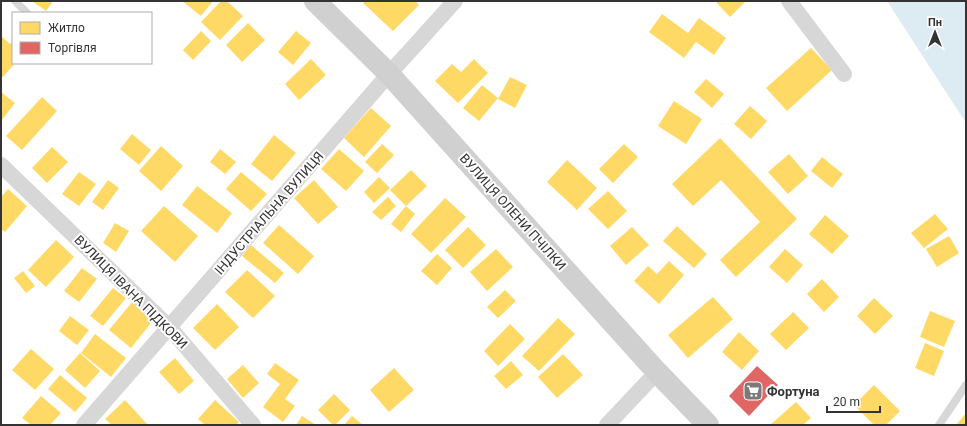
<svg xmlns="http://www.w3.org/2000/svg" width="967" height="426" viewBox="0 0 967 426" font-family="Roboto,sans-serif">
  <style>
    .water { fill: #ddebf3 }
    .homes { fill: #ffd966 }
    .shops { fill: #e06666 }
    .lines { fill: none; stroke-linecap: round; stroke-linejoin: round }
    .lane { stroke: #d7d7d7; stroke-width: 8 }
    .street { stroke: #d7d7d7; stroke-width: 16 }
    .secondary { stroke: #d0d0d0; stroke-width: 22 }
    .labels { text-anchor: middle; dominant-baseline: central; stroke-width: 4; stroke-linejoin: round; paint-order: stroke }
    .street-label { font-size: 13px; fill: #333; stroke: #fff }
    .poi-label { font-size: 13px; font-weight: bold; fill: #333; stroke: #fff; text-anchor: start }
  </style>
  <rect width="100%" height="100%" fill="#fff"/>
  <path class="water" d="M 887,1 L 966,1 L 966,123 Z"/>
  <path class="homes" d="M 32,1 L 53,1 L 46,11 Z
    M 182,1 L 213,1 L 201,16 Z
    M 221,1 L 227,1 L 243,16 L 220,40 L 201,22 Z
    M 365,1 L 415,1 L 419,5 L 393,31 L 363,3 Z
    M 715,1 L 746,1 L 730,17 Z
    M 662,14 L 688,33 L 699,18 L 726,38 L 714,55 L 696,42 L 684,58 L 649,32 Z
    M 248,23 L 265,40 L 242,62 L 226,45 Z
    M 201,31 L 211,41 L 193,60 L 183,50 Z
    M 296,31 L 311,43 L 293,65 L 278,52 Z
    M 1,36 L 10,44 L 13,41 L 13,63 L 15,63 L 3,77 L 1,75 Z
    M 811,48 L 832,70 L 787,111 L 766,88 Z
    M 311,59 L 326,75 L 299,100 L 285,84 Z
    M 474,59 L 488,73 L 458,103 L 435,81 L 452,64 L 461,72 Z
    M 510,77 L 527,85 L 515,108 L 498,99 Z
    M 706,79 L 724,94 L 712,108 L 694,92 Z
    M 482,85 L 498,98 L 479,121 L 463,108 Z
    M 1,92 L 15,103 L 1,121 Z
    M 42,97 L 57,111 L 22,150 L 6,136 Z
    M 674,101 L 702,119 L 686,144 L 658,126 Z
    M 750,106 L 767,121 L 751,139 L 734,124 Z
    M 371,108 L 391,126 L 364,157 L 344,138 Z
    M 132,134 L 151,150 L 139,165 L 120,149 Z
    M 274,135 L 296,153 L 272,181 L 251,164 Z
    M 720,138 L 797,219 L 736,277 L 720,260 L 760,222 L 721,180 L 693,206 L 672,184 Z
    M 382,144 L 394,155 L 377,173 L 365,162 Z
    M 624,144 L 638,157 L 613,183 L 599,169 Z
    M 161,146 L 183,166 L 161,191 L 139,171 Z
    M 52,147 L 68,162 L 47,183 L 32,168 Z
    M 220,149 L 236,162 L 225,174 L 210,162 Z
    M 339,149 L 364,171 L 346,191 L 321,169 Z
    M 789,154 L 808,176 L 788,194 L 768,172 Z
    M 822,157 L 843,174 L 832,188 L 811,171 Z
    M 567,160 L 597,188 L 577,210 L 547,182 Z
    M 411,170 L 427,186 L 406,206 L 390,190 Z
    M 79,172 L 96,184 L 79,206 L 62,194 Z
    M 241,172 L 267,194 L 251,211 L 226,189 Z
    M 379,177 L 390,188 L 374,203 L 364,192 Z
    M 108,180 L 119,188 L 103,210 L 92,202 Z
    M 314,180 L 338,207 L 318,224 L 294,198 Z
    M 197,186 L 232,213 L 217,233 L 182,205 Z
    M 8,189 L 27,206 L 5,232 L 1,229 L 1,197 Z
    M 608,191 L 627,211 L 608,229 L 588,209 Z
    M 388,197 L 396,206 L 381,220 L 372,212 Z
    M 445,198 L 466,217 L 431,253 L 411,234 Z
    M 164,206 L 198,236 L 175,262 L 141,231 Z
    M 406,206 L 415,214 L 401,232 L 391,224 Z
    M 935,214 L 948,229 L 924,248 L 911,233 Z
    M 825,215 L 849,236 L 832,254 L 809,234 Z
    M 115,223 L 129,231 L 116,252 L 103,243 Z
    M 279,225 L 314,256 L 298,274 L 263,243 Z
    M 677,226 L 707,254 L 694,268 L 663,241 Z
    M 468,227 L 486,245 L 463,268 L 445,250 Z
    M 632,227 L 649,245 L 626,265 L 610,246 Z
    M 949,236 L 959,253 L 937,267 L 926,249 Z
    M 56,240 L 74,257 L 46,287 L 28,270 Z
    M 251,245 L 284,273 L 275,283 L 242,256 Z
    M 496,249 L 513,267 L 487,291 L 470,272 Z
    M 785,249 L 803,265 L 787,283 L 769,267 Z
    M 437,254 L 452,268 L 437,285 L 421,271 Z
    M 669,261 L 684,275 L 659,304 L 634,281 L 648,266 L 657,274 Z
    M 82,268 L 97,279 L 79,302 L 64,291 Z
    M 247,270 L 275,296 L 253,318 L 225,292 Z
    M 23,271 L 35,286 L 26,293 L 14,278 Z
    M 822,279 L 839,297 L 824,312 L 807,294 Z
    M 113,288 L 126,298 L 103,326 L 90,316 Z
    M 505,290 L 516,301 L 498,318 L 487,307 Z
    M 713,297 L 733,319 L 688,358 L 668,335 Z
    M 874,298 L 893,316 L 875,334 L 857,316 Z
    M 133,301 L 155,318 L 131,348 L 109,330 Z
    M 217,304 L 239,327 L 215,350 L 193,328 Z
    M 930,311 L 955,321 L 944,347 L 920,337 Z
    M 793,312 L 809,328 L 786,350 L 770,334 Z
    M 70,316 L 89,330 L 77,345 L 59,331 Z
    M 558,318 L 575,334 L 539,371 L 522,356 Z
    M 510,324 L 525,339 L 498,366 L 484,351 Z
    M 739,332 L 759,351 L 742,370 L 722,352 Z
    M 95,334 L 126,358 L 111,377 L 81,353 Z
    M 925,343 L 944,351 L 934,376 L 915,368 Z
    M 31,349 L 54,369 L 35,390 L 12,370 Z
    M 80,353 L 100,371 L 85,388 L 65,370 Z
    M 563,354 L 583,375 L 557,398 L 538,377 Z
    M 175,358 L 194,381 L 179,394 L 159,372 Z
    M 511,361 L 523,375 L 506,389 L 494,376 Z
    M 275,363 L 299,380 L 285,399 L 295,406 L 283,422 L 263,407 L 280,384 L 267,374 Z
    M 243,365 L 259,383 L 243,398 L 227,379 Z
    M 394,368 L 414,390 L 389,412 L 370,390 Z
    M 60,375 L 87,398 L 75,412 L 48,389 Z
    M 874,385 L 900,411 L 886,425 L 874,425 L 854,405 Z
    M 334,394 L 350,410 L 335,425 L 333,425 L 318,410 Z
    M 41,396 L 61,413 L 50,425 L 31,425 L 22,418 Z
    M 125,400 L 148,425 L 112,425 L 105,419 Z
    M 215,400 L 239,422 L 236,425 L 205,425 L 198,419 Z
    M 796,402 L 811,418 L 803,425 L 770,425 Z
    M 966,413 L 966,425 L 956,425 Z
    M 302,416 L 316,425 L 296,425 Z
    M 352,416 L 363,425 L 344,425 Z"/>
  <path class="shops" d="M 757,366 L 778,385 L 749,416 L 729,396 Z"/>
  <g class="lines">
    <path class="lane" d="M 15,1 L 27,13
      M 939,425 L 966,385"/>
    <path class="street" d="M 789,1 L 844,74
      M 1,165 L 170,328 L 253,425
      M 84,425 L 389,74 L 455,1
      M 607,425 L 657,372"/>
    <path class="secondary" d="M 315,1 L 389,74 L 657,372 L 708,425"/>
  </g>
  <defs>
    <symbol id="supermarket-square" viewBox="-11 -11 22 22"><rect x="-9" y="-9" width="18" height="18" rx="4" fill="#7a7a7a" stroke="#fff"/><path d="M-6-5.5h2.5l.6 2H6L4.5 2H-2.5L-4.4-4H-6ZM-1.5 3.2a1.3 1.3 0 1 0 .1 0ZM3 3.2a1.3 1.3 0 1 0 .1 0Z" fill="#fff"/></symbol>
  </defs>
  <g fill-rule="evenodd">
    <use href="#supermarket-square" x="742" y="380" width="22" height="22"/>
  </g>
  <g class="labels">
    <g class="street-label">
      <text transform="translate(513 212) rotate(48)">ВУЛИЦЯ ОЛЕНИ ПЧІЛКИ</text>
      <text transform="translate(269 213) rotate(-49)">ІНДУСТРІАЛЬНА ВУЛИЦЯ</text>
      <text transform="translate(131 292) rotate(45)">ВУЛИЦЯ ІВАНА ПІДКОВИ</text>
    </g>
    <g class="poi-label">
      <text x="767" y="391">Фортуна</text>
    </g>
  </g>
  <rect width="967" height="426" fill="none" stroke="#333333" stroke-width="4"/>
  <rect x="12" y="12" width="140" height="52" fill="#ffffff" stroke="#adadad"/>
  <rect x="20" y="22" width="20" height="12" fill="#ffd966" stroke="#adadad"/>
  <text x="48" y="32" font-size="12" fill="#333333">Житло</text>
  <rect x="20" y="42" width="20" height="12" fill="#e06666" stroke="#adadad"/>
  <text x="48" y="52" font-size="12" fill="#333333">Торгівля</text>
  <g transform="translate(935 32)" stroke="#ffffff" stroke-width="3" paint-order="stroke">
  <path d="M0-3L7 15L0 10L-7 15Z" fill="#333333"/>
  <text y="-6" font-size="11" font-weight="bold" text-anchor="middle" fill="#333333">Пн</text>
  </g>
  <path d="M827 406v6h53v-6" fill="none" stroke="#333333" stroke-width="2"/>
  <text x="833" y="406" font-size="12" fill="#333333" stroke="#ffffff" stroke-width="3" paint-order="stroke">20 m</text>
</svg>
